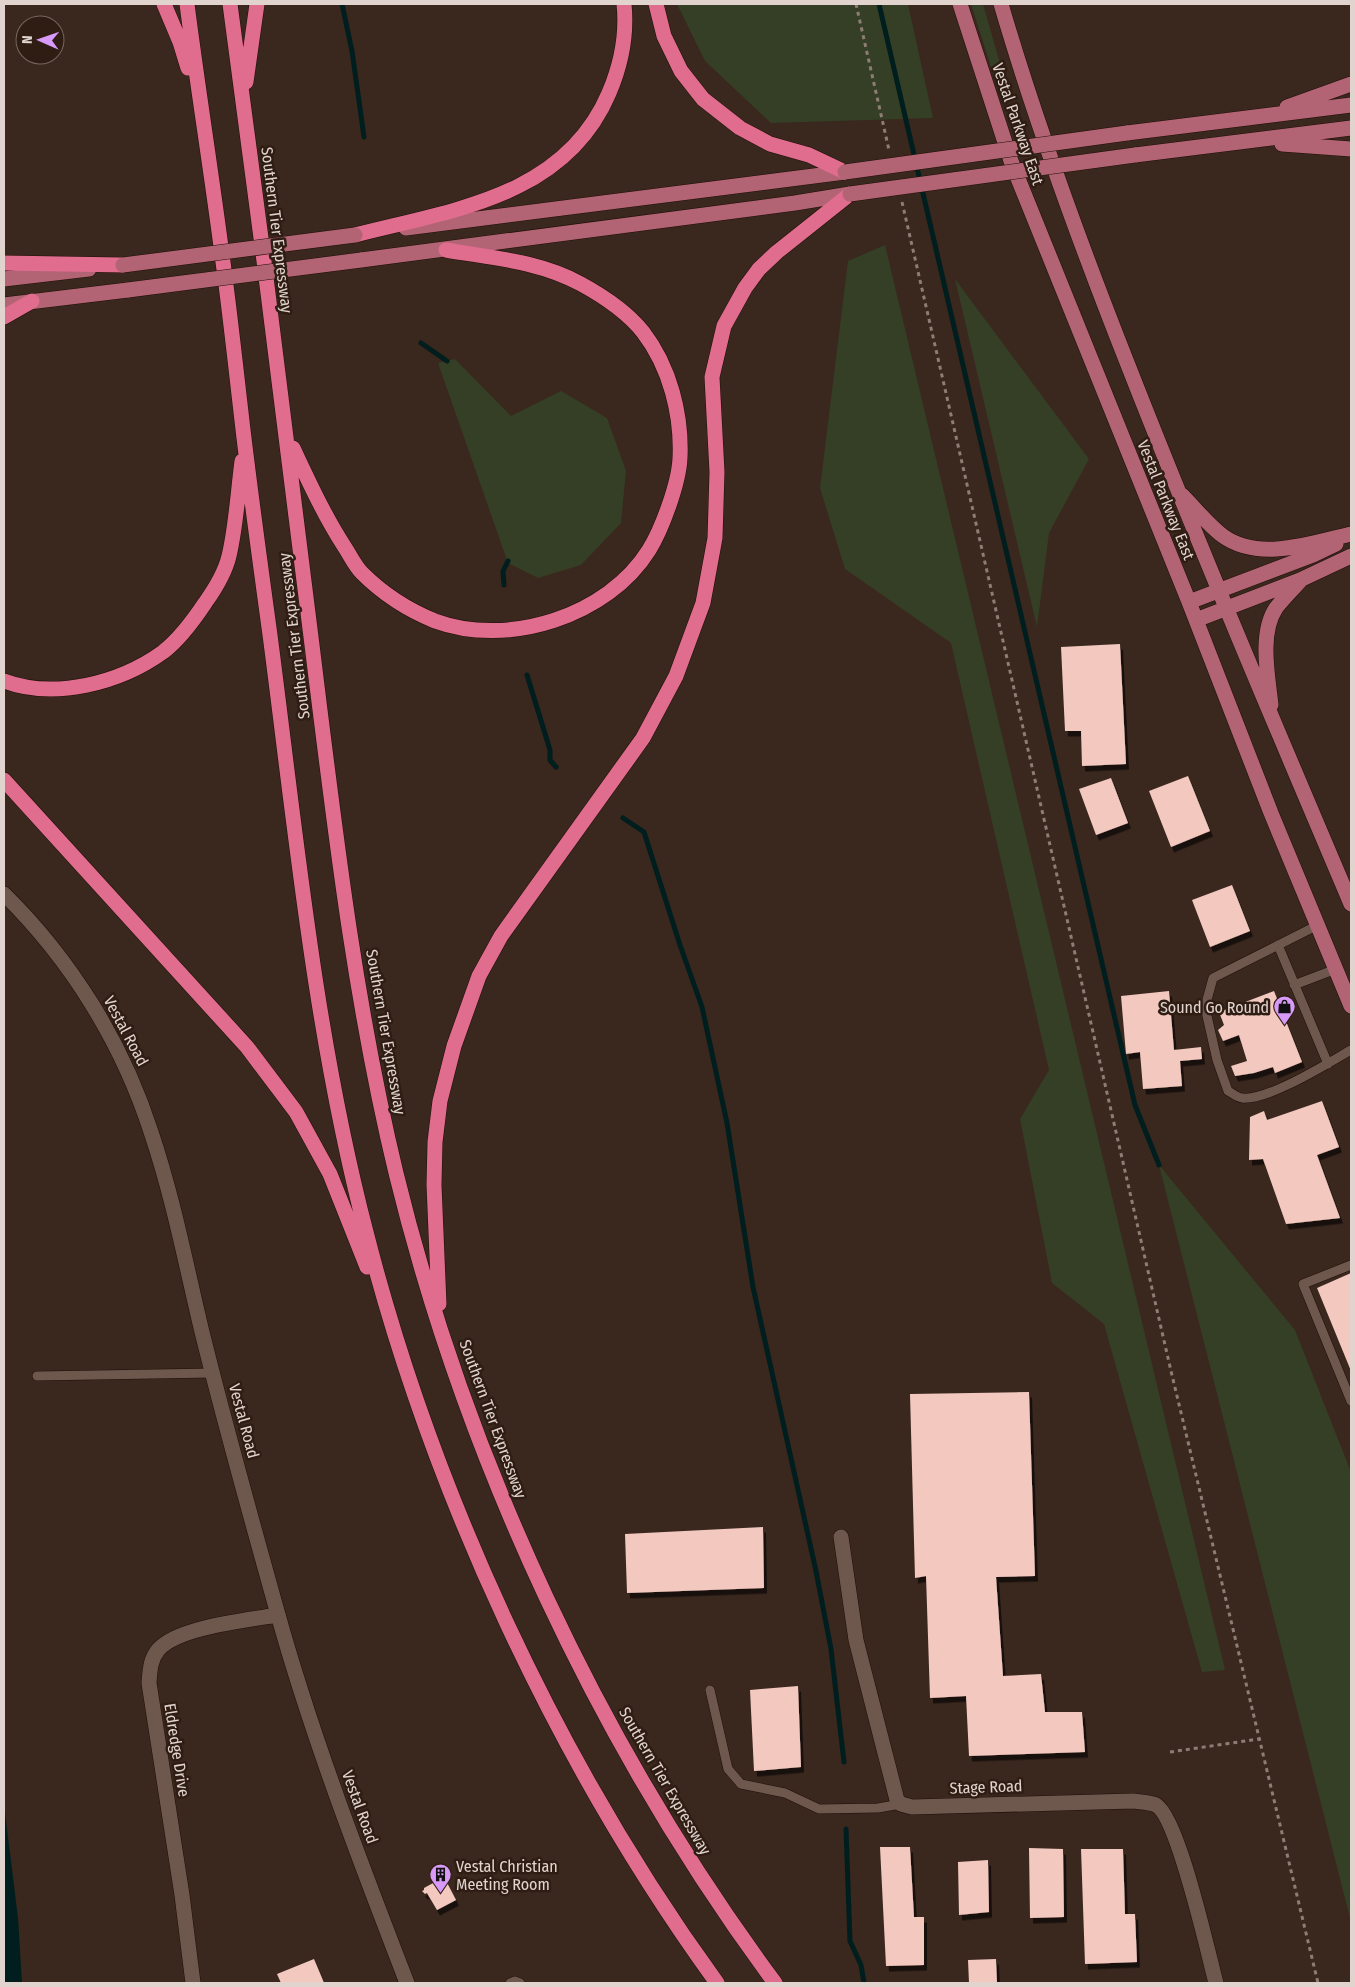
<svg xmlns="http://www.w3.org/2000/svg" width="1355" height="1987" viewBox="0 0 1355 1987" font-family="'Fira Sans Condensed',sans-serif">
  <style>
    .green { fill: #353f25 }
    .water { fill: #001e1e }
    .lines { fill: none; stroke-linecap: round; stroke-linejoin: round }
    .stream { stroke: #001e1e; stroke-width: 5 }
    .building { fill: #f2c8bf; filter: url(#shadow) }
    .lane-casing { stroke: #200f07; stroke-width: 10 }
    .street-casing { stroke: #200f07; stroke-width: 16 }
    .secondary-casing { stroke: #200f07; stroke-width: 16 }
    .primary-casing { stroke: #200f07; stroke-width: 16 }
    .highway-casing { stroke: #200f07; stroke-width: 16 }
    .path { stroke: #8d7d75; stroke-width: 3; stroke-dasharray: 4 4; stroke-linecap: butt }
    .lane { stroke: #6e584e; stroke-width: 9 }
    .street { stroke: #6e584e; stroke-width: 15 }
    .secondary { stroke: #6e584e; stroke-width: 15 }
    .primary { stroke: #b26474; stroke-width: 15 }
    .highway { stroke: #e06c8e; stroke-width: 15 }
    .primary-bridge-casing { stroke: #200f07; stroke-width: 16; stroke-linecap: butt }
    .primary-bridge { stroke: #b26474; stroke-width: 15 }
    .labels { text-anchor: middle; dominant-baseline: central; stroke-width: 5; stroke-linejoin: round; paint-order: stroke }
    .street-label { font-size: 16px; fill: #e1d4ce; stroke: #2f1d14 }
    .poi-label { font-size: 16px; fill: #e1d4ce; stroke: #2f1d14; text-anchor: end }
  </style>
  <defs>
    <filter id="shadow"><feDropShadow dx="3" dy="5.5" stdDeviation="0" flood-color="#0009"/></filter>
  </defs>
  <rect width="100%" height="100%" fill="#3a271e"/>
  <path class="green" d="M 677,4 L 908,4 L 933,118 L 771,123 L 705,61 Z
    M 971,4 L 983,4 L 1003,74 L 997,86 Z
    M 885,245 L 1225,1670 L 1202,1672 L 1104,1324 L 1052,1283 L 1020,1119 L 1049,1070 L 951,643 L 845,569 L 820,488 L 848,261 Z
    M 955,279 L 1089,459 L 1049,533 L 1037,627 Z
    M 455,359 L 511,416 L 561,391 L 607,418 L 626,471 L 621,523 L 581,565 L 538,578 L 508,563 L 438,363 Z
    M 1159,1165 L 1295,1330 L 1351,1472 L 1351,1922 Z"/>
  <path class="water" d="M 4,1805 L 18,1918 L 22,1983 L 4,1983 Z"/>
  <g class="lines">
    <path class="stream" d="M 342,4 L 352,51 L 364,137
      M 879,4 L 1135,1105 L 1159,1165
      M 421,343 L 447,361
      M 504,585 L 503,571 L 508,561
      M 527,675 L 550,750 L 550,760 L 556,767
      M 623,818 L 644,832 L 680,945 L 702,1007 L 727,1123 L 753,1287 L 816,1571 L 831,1649 L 844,1762
      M 846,1829 L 850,1941 L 861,1965 L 864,1983"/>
  </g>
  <path class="building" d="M 1120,644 L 1126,764 L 1082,766 L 1081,731 L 1065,731 L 1061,647 Z
    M 1188,776 L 1210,831 L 1171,847 L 1149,791 Z
    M 1111,778 L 1128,823 L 1096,835 L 1079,789 Z
    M 1232,885 L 1250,931 L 1210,947 L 1192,900 Z
    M 1169,991 L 1174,1050 L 1201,1047 L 1202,1059 L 1180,1061 L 1182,1086 L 1143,1089 L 1140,1052 L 1126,1054 L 1121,996 Z
    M 1274,991 L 1302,1062 L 1275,1073 L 1273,1067 L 1254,1073 L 1235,1076 L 1231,1066 L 1247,1061 L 1239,1035 L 1223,1041 L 1218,1030 L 1224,1025 L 1219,1012 Z
    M 1322,1101 L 1339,1147 L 1317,1155 L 1340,1218 L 1286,1224 L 1263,1159 L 1249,1160 L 1250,1117 L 1264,1111 L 1267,1120 Z
    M 1351,1273 L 1351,1371 L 1317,1288 Z
    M 1029,1392 L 1035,1576 L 996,1577 L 1003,1676 L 1041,1674 L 1045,1712 L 1082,1712 L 1085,1752 L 969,1756 L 966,1696 L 930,1698 L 926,1576 L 915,1578 L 910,1394 Z
    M 763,1527 L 764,1588 L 627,1593 L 625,1534 Z
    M 798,1686 L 801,1767 L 754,1771 L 750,1690 Z
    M 880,1847 L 910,1847 L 914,1917 L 924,1917 L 924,1965 L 886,1966 Z
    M 1029,1848 L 1063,1849 L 1064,1917 L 1030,1918 Z
    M 1081,1849 L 1123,1849 L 1125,1914 L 1135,1914 L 1137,1962 L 1085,1964 Z
    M 988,1860 L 989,1912 L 959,1915 L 958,1862 Z
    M 444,1877 L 456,1900 L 437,1910 L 427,1893 L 425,1894 L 422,1891 L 424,1890 L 424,1888 Z
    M 314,1959 L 324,1983 L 281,1983 L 277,1974 Z
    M 996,1959 L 997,1983 L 969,1983 L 968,1960 Z"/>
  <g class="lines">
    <defs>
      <path id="lane" d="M 1318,925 L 1213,978 L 1205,1007 L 1217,1060 L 1228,1091 C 1232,1093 1238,1098 1242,1098 C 1268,1101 1328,1063 1351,1050
        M 1278,945 L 1328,1064
        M 1294,985 L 1336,969
        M 1351,1265 L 1303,1284 L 1351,1401
        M 37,1376 L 213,1373
        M 710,1690 L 728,1769 L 741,1784 L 785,1793 L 819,1809 L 878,1808 L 901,1804
        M 510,1983 L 515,1981 L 520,1983"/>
      <path id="street" d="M 841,1537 L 856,1640 L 897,1800 L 901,1804 L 912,1807 L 1133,1801 C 1139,1802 1150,1802 1156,1805 C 1178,1817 1208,1953 1216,1983
        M 193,1983 L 182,1895 L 149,1683 C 150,1671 150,1660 158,1650 C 177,1627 248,1620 278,1615"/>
      <path id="secondary" d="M 4,894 C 71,960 122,1042 151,1132 C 173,1197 186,1265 202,1332 C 225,1425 251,1518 277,1611 C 312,1737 360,1861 407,1983"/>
      <path id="primary" d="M 960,4 L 1011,161 L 1189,602 L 1271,813 L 1351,1006
        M 1001,4 C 1037,127 1081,246 1128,365 C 1199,546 1275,725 1351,904
        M 1287,107 L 1351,84
        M 1127,133 L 1351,105
        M 1282,144 L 1351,149
        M 1135,155 L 1351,128
        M 406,228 L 845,172
        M 361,260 L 795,203 L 850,194
        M 4,279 L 89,269
        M 4,305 L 128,290
        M 1182,495 C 1195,508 1208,525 1223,536 C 1259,562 1312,543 1351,534
        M 1189,602 L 1313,555 L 1336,544
        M 1196,620 L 1300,580 L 1351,556
        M 1271,705 C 1268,677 1259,633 1276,608 C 1283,599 1292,590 1300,581"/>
      <path id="highway" d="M 164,4 L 180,42 L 188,68
        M 187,4 C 198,90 212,176 223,262 C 231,321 237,379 244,438 C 252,504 261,569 270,635 C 296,834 315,1036 366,1232 C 433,1494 558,1764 717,1983
        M 230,4 C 257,204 283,405 307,605 C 331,795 351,987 396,1173 C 466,1460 600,1747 775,1983
        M 656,4 L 664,36 L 681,71 L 703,99 L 740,128 L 770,144 L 809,155 L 845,172
        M 246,82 L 257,4
        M 355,235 C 452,210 565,197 609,93 C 621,65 627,33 624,4
        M 4,263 L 123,265
        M 4,317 L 32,301
        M 293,448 C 309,482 324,515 344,546 C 350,555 355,566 362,573 C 383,594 408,610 435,621 C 508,648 608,616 649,550 C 662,529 679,483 680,458 C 682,415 670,367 643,332 C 627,312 603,296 581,284 C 539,261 492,258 446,250
        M 4,681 C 55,700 120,683 163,652 C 180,639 193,621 205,603 C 215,589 225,573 229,556 C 236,527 238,491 242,461
        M 4,780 L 247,1047 L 296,1112 L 330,1174 L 367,1267
        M 439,1304 L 434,1185 L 435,1142 L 440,1101 L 454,1046 L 479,976 L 501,936 L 643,738 L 676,676 L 703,603 L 715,538 L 717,472 L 712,377 L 724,326 L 745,288 L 759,269 L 777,252 L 850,194"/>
    </defs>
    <use href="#lane" class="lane-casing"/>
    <use href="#street" class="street-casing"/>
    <use href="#secondary" class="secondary-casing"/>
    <use href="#primary" class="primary-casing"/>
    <use href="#highway" class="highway-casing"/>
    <path class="path" d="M 856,4 L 889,150
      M 902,202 L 1171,1371 L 1318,1983
      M 1170,1752 L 1259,1739"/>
    <use href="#lane" class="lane"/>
    <use href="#street" class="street"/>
    <use href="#secondary" class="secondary"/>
    <use href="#primary" class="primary"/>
    <use href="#highway" class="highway"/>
    <defs>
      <path id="primary-bridge" d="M 845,172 L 1127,133
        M 850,194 L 1135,155
        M 123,265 L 355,235
        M 128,290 L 361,260"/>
    </defs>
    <use href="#primary-bridge" class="primary-bridge-casing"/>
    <use href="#primary-bridge" class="primary-bridge"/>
  </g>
  <defs>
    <symbol id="shop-pin" viewBox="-11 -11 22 30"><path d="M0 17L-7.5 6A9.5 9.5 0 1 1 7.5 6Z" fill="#d89af8" stroke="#2f1d14"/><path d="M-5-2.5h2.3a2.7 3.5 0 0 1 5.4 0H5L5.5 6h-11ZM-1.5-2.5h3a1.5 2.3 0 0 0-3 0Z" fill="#111"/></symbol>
    <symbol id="building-pin" viewBox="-11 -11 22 30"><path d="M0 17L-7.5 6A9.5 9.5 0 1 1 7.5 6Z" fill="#d89af8" stroke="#2f1d14"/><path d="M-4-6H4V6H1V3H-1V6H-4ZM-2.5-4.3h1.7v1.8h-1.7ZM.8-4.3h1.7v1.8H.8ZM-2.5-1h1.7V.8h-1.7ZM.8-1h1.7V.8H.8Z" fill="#111"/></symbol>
  </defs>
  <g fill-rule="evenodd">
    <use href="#shop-pin" x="1272" y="994" width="25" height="34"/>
    <use href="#building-pin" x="428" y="1862" width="25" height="34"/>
  </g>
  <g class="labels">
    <g class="street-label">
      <text transform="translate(1018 124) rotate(71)">Vestal Parkway East</text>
      <text transform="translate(277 230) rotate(83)">Southern Tier Expressway</text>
      <text transform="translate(1166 500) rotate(68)">Vestal Parkway East</text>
      <text transform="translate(294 636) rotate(-97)">Southern Tier Expressway</text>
      <text transform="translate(126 1031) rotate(62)">Vestal Road</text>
      <text transform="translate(386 1032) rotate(80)">Southern Tier Expressway</text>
      <text transform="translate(493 1419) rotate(70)">Southern Tier Expressway</text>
      <text transform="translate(244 1421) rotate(75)">Vestal Road</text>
      <text transform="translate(177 1750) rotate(81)">Eldredge Drive</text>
      <text transform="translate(665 1781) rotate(60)">Southern Tier Expressway</text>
      <text transform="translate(986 1787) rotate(-2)">Stage Road</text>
      <text transform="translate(360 1807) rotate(70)">Vestal Road</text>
    </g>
    <g class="poi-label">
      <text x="1269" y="1007">Sound Go Round</text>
      <text x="456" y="1866" text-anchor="start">Vestal Christian<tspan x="456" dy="18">Meeting Room</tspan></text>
    </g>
  </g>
  <rect width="1355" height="1987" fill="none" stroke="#e1d4ce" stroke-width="10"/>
  <g transform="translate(40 40) rotate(272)"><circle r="24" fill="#2f1d14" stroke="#76665e"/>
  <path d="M0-4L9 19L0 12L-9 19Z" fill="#d89af8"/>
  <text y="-8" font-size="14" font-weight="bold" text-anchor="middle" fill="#e1d4ce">N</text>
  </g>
</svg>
